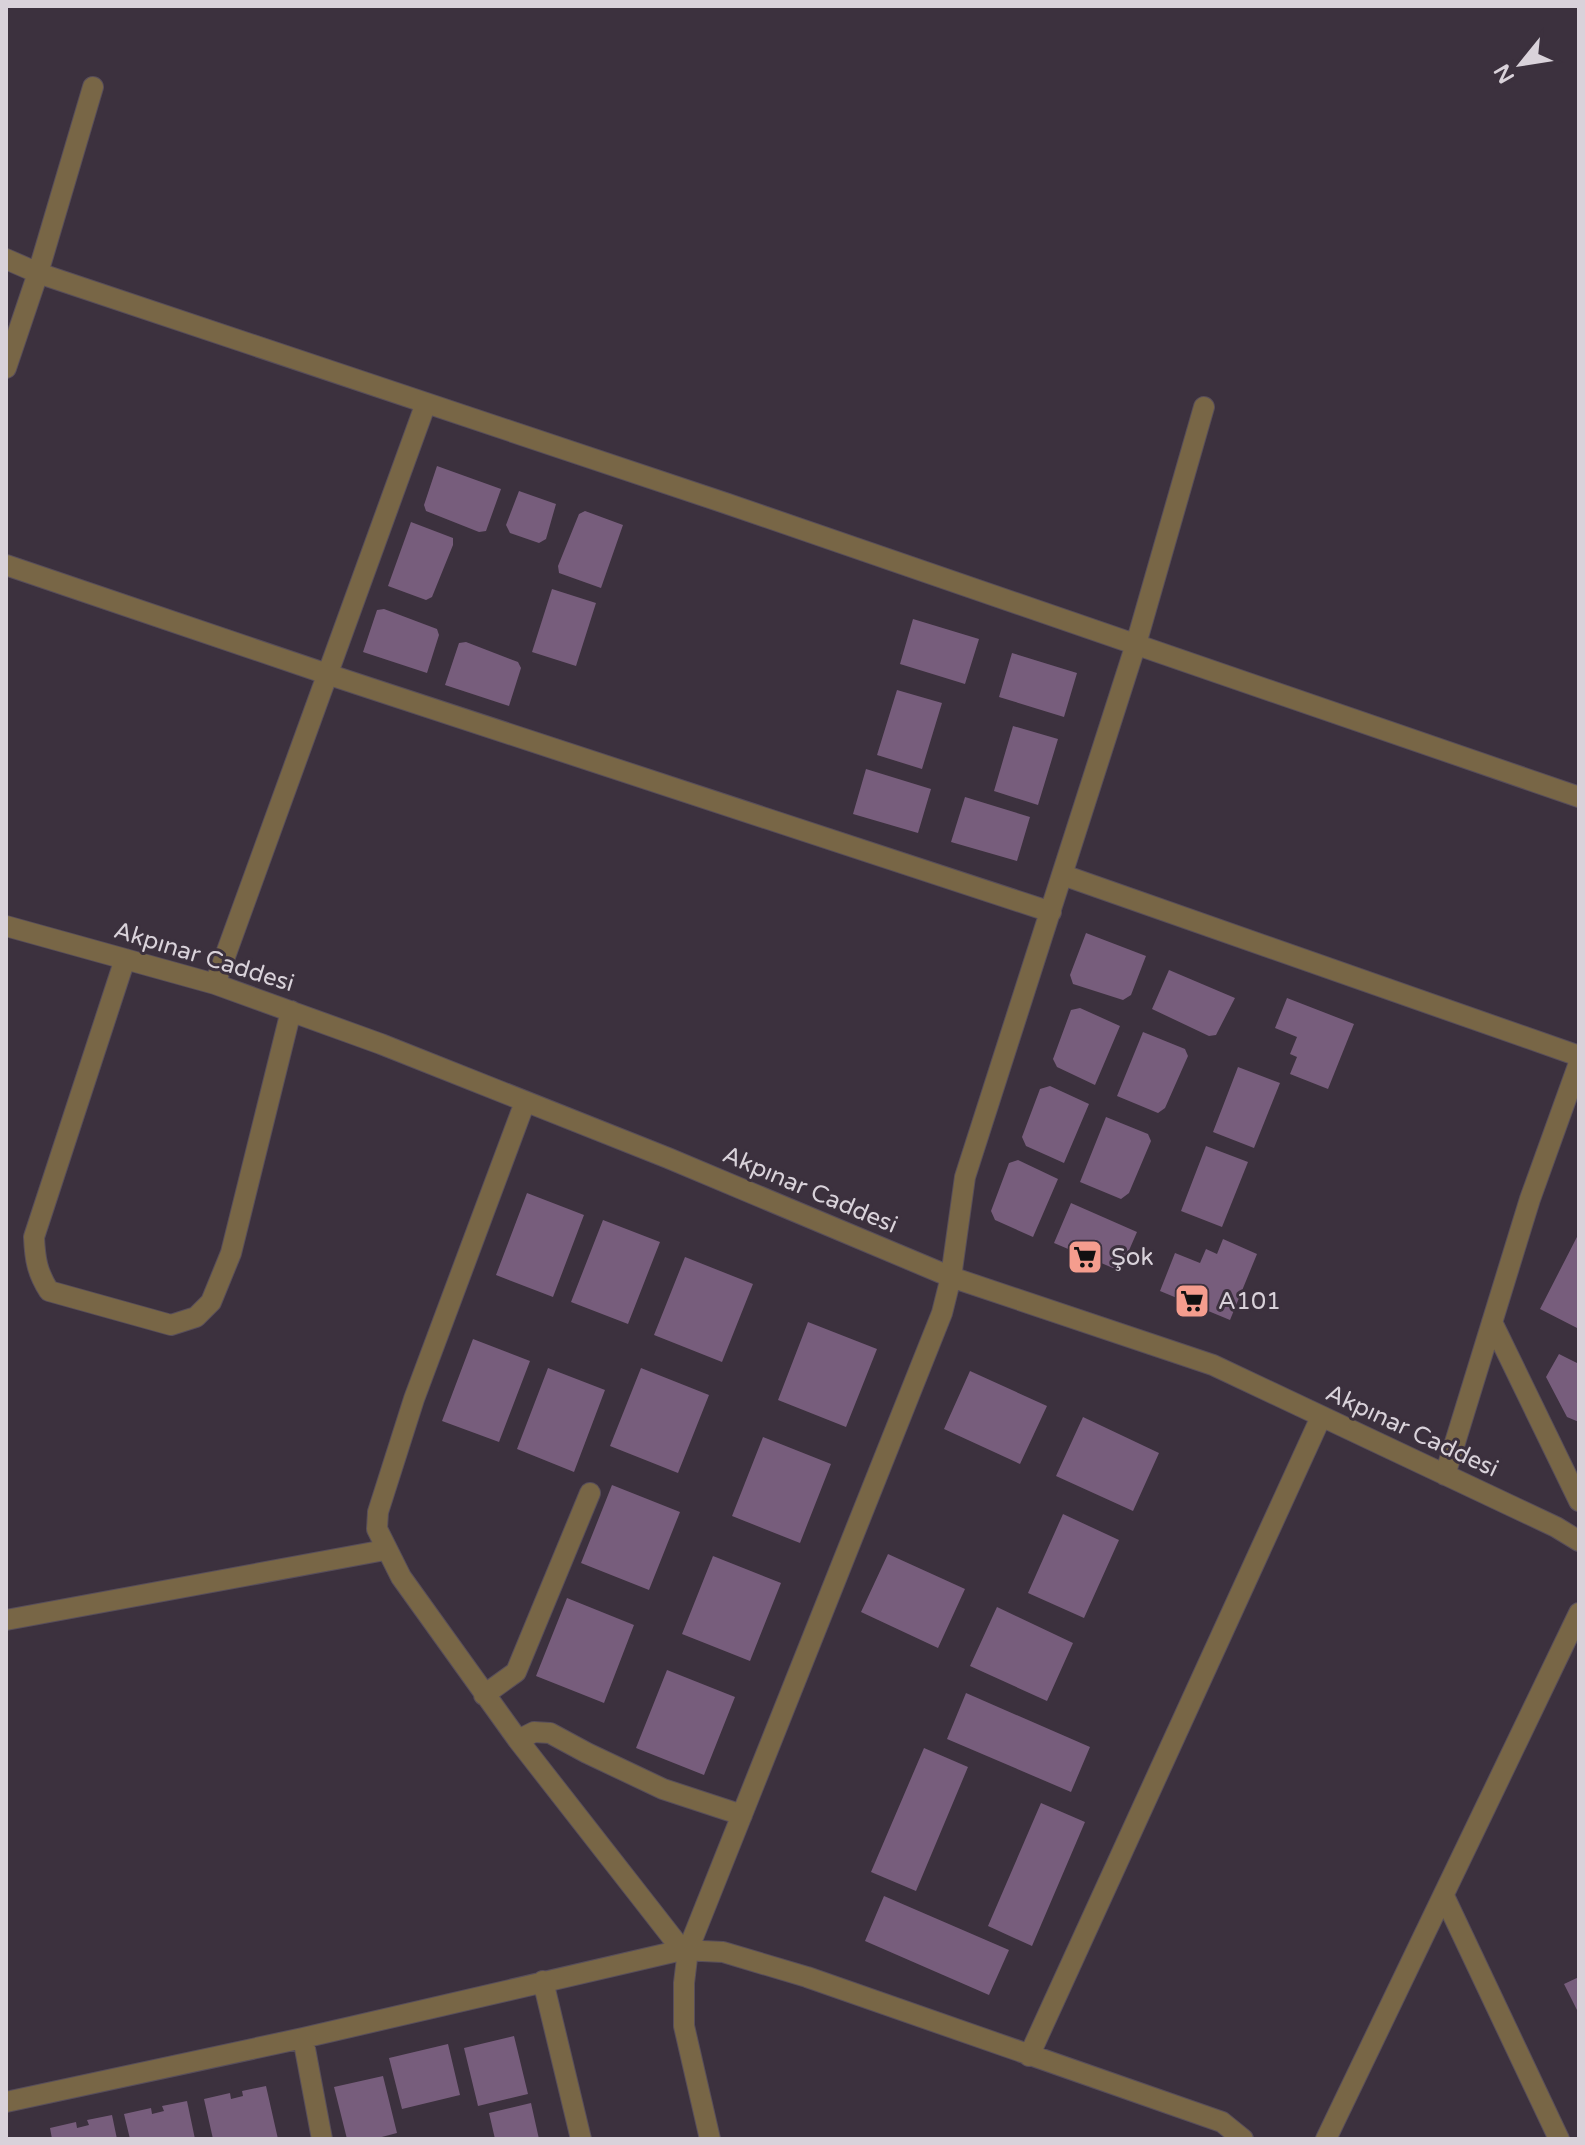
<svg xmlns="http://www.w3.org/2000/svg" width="1585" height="2145" viewBox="0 0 1585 2145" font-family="'Varela Round',sans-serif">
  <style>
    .building { fill: #775d7c }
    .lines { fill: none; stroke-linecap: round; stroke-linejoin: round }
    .minor-casing { stroke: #584e5a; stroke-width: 22 }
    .minor { stroke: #786646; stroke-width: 20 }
    .labels { text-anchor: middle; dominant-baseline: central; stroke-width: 6; stroke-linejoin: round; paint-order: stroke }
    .street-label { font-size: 24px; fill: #d9d2da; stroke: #3c313e }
    .poi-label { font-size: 24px; fill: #d9d2da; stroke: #3c313e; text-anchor: start }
  </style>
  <rect width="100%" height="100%" fill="#3c313e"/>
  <path class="building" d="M 437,466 L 501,489 L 486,531 L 479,532 L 426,511 L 424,505 Z
    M 519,491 L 556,504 L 546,539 L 539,543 L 510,533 L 506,525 Z
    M 585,511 L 623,525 L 601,588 L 559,573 L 558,566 L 579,514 Z
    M 411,522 L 453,538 L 453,545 L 432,597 L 426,600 L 388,586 Z
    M 552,589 L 596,603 L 576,666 L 532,652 Z
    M 384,609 L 437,629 L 439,635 L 427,673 L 363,652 L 377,610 Z
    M 913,619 L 979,639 L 965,684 L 900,664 Z
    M 466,642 L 518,662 L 521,668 L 509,706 L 445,685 L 459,643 Z
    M 1012,653 L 1077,673 L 1064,717 L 999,697 Z
    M 897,690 L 942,703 L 922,769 L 877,755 Z
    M 1013,726 L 1058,739 L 1038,805 L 994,791 Z
    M 866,769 L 931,789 L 918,833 L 853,814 Z
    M 965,797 L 1030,817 L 1017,861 L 951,842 Z
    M 1086,933 L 1146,956 L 1131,995 L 1123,1000 L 1073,984 L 1070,975 Z
    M 1169,970 L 1235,998 L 1216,1035 L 1209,1036 L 1152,1009 Z
    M 1287,998 L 1354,1024 L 1328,1089 L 1290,1074 L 1297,1057 L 1290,1054 L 1297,1037 L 1275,1028 Z
    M 1080,1008 L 1120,1026 L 1095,1085 L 1057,1067 L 1053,1059 L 1071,1010 Z
    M 1143,1032 L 1185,1049 L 1188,1056 L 1165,1108 L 1158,1113 L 1117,1096 Z
    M 1238,1067 L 1280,1083 L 1254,1148 L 1213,1132 Z
    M 1050,1086 L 1089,1104 L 1064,1163 L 1026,1146 L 1022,1137 L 1040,1089 Z
    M 1106,1117 L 1148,1134 L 1151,1141 L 1129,1193 L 1121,1199 L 1080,1182 Z
    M 1206,1146 L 1248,1162 L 1222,1227 L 1181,1211 Z
    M 1018,1160 L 1058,1179 L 1033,1237 L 995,1220 L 991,1211 L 1009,1163 Z
    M 527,1193 L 584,1215 L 553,1297 L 496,1275 Z
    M 1071,1203 L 1137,1232 L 1120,1271 L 1054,1243 Z
    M 603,1220 L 660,1242 L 628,1324 L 571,1302 Z
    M 1579,1233 L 1579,1329 L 1540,1309 Z
    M 1223,1239 L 1257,1254 L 1230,1320 L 1160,1291 L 1175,1253 L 1200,1263 L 1206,1249 L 1217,1254 Z
    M 685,1257 L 753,1284 L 722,1362 L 654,1335 Z
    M 808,1322 L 877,1349 L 846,1427 L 778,1400 Z
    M 473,1339 L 530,1361 L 499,1442 L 442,1421 Z
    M 1559,1354 L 1579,1364 L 1579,1422 L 1567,1417 L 1546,1377 Z
    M 548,1368 L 605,1390 L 574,1472 L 517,1449 Z
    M 641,1368 L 709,1395 L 678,1473 L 610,1446 Z
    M 970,1371 L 1047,1406 L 1020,1464 L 944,1429 Z
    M 1083,1417 L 1159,1453 L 1133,1511 L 1056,1476 Z
    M 763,1437 L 831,1464 L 800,1543 L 732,1516 Z
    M 612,1485 L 680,1512 L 649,1590 L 581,1563 Z
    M 1063,1514 L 1119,1540 L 1084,1618 L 1028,1593 Z
    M 888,1554 L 965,1589 L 938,1648 L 861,1612 Z
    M 713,1556 L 781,1583 L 750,1661 L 682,1634 Z
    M 567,1598 L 634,1625 L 604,1703 L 536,1676 Z
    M 997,1607 L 1073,1643 L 1047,1701 L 970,1666 Z
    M 667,1670 L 735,1697 L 704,1775 L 636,1748 Z
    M 966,1693 L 1090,1747 L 1071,1792 L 947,1739 Z
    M 924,1748 L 968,1767 L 916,1891 L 871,1872 Z
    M 1041,1803 L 1085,1822 L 1032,1946 L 988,1926 Z
    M 884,1896 L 1009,1950 L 989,1995 L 865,1941 Z
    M 1579,1977 L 1579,2014 L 1564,1984 Z
    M 514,2036 L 528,2094 L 478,2106 L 464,2048 Z
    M 448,2044 L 460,2095 L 402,2109 L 389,2058 Z
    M 383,2076 L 397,2133 L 374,2139 L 347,2139 L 334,2087 Z
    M 266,2086 L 278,2139 L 213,2139 L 204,2099 L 230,2093 L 231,2099 L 243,2096 L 242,2091 Z
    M 187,2101 L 195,2139 L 130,2139 L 124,2114 L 151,2108 L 152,2114 L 164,2111 L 162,2106 Z
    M 531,2103 L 539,2139 L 495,2139 L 489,2113 Z
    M 112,2115 L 117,2139 L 52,2139 L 50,2128 L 76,2122 L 77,2128 L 89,2125 L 87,2120 Z"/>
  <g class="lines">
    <defs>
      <path id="minor" d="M 6,259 L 38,273 L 728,504 L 1579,797
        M 6,368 L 38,273 L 93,87
        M 6,565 L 327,674 L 1051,912
        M 1063,875 L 1579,1056
        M 6,926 L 215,984 L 381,1044 L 668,1158 L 951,1277 L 1213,1365 L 1556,1527 L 1579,1541
        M 125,959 L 34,1237 C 35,1259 37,1272 49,1291 L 171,1325 L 196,1317 L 211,1302 L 231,1253 L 291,1011
        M 215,984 L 426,403
        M 525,1102 L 414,1399 L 378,1512 L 377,1529 L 401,1577 L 518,1740 L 682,1950
        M 1492,1322 L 1579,1501
        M 1445,1475 L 1530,1199 L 1579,1063
        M 6,1620 L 385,1550
        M 484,1695 L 516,1672 L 590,1493
        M 518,1740 L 534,1732 L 550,1733 L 587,1753 L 663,1789 L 742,1815
        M 1444,1896 L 1559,2139
        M 543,1981 L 581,2139
        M 303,2038 L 322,2139
        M 1029,2056 L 1321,1417
        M 6,2102 L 303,2038 L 682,1950 L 723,1952 L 807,1977 L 1222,2122 L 1243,2139
        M 710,2139 L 684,2026 L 684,1983 L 688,1950 L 942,1313 L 951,1277 L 965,1177 L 1136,644 L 1204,407
        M 1326,2139 L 1579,1613"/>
    </defs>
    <use href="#minor" class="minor-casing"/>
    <use href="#minor" class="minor"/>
  </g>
  <defs>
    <symbol id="supermarket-square" viewBox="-11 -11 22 22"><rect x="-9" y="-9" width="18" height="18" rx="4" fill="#f59d8e" stroke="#3c313e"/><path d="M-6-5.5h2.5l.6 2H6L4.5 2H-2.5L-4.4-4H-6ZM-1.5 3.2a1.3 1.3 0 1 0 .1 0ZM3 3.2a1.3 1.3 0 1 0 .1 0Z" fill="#111"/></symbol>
  </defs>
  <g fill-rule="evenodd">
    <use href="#supermarket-square" x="1065" y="1237" width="40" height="40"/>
    <use href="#supermarket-square" x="1172" y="1281" width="40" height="40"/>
  </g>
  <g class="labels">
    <g class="street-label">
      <text transform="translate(204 957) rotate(17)">Akpınar Caddesi</text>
      <text transform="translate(810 1190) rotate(23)">Akpınar Caddesi</text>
      <text transform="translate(1412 1431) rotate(25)">Akpınar Caddesi</text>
    </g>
    <g class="poi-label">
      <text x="1111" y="1257">Şok</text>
      <text x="1218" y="1301">A101</text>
    </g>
  </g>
  <rect width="1585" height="2145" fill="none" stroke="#d9d2da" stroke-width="16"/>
  <g transform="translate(1521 64) rotate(240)" stroke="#3c313e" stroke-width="6" paint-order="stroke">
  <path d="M0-6L14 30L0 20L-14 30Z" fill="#d9d2da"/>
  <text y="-12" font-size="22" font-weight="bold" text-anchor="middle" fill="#d9d2da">N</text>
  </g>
</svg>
